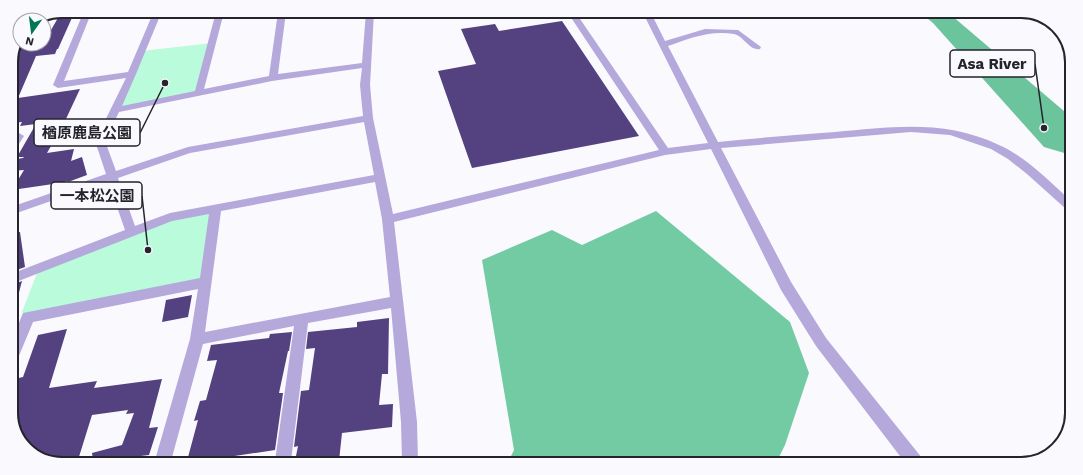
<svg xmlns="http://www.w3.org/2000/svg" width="1083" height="475" viewBox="0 0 1083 475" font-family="'Work Sans','Noto Sans JP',sans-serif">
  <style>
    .green { fill: #b9fbdb }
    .forest { fill: #73cba4 }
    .water { fill: #6cc49d }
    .building { fill: #544180 }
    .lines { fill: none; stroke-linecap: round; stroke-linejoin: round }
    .minor { fill: #b5a8db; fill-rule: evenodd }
    .rim { fill: none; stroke: #25232c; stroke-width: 2 }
    .leader { fill: none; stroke: #25232c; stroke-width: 1.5 }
    .callout-dot { fill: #25232c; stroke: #faf9fe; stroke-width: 1.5 }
    .callout { fill: #faf9fe; stroke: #25232c; stroke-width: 1.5 }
    .callout-label { font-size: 15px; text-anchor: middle; font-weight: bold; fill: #25232c }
  </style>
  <rect width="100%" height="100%" fill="#faf9fe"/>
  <path class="green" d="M 212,43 L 199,92 L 116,110 L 142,51 Z
    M 216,208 L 206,282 L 28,317 L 22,312 L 39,268 L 131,231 Z"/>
  <path class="forest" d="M 656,211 L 790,322 L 809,373 L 785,445 L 776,463 L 508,462 L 514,450 L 482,260 L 552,230 L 582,245 Z"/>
  <path class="water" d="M 922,14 L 951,15 L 1071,117 L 1071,155 L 1044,147 L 933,23 Z"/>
  <path class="building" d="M 62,11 L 75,11 L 58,49 L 57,49 L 55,54 L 36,56 L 18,98 L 80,89 L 65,121 L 47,153 L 74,149 L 71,161 L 82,157 L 87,175 L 68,182 L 68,181 L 60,183 L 12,190 L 24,170 L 11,171 L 11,160 L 23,158 L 24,157 L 17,157 L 36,124 L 20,126 L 22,122 L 11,123 L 11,59 L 16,48 L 26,48 L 31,44 L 44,44 L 44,30 L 51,30 Z
    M 562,21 L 639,136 L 472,168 L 438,71 L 476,64 L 461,29 L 495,24 L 499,31 Z
    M 11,232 L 20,232 L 25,267 L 11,272 Z
    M 22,281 L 16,304 L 11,303 L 11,285 Z
    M 192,295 L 188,317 L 162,322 L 166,300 Z
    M 389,318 L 388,374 L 382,374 L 379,405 L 393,404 L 392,427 L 342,433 L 339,461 L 295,461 L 298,446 L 294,447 L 301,391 L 309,390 L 315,348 L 306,349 L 308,332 L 357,327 L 357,322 Z
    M 67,329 L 49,388 L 97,381 L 94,388 L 162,379 L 149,428 L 158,427 L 149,455 L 107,460 L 93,460 L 92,453 L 122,445 L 134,413 L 126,414 L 128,410 L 92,415 L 78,460 L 42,460 L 21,444 L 11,417 L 11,387 L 14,379 L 23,377 L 38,335 Z
    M 292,332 L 289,351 L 288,351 L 279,393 L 283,393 L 275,450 L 228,457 L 227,461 L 187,461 L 198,420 L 194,421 L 200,401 L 206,400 L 217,360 L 207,361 L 211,345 L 269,338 L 270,334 Z"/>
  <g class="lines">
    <path class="minor" d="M 84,11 L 92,11 L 64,81 L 128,72 L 154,11 L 162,11 L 136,74 L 122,106 L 195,91 L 216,12 L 224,12 L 204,89 L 269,76 L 278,12 L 286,12 L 278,74 L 362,63 L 366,12 L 374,12 L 370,85 L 373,118 L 393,214 L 659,150 L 568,13 L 576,13 L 668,148 L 708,143 L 643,13 L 651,13 L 665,41 L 705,29 L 738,30 L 761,47 L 760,49 C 749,51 744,36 734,34 C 711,30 690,38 668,46 L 718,142 C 757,138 796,135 835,132 C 893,127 944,119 999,145 C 1026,157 1048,180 1070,200 L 1070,210 L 1066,209 L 1027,174 L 1008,159 L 991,149 L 950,135 L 911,132 L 721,148 L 791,282 L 826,338 L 922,458 L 924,464 L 906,464 L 816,346 L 781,290 L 711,149 L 665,155 L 394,222 L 417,422 L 418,462 L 402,461 L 401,422 L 391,308 L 308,323 L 291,461 L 275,461 L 294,326 L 203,344 L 171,461 L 155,460 L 190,339 L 198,289 L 33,322 L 16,363 L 11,365 L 11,342 L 23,313 L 200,278 L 209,214 L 172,221 L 11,284 L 11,274 L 125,230 L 108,181 L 11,215 L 11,207 L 106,174 L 95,141 L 126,78 L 58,88 L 53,85 ZM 362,68 L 360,85 L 363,116 L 188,147 L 116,171 L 105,141 L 119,112 L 272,81 ZM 364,122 L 374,175 L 170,213 L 135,226 L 118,178 L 190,153 ZM 375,182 L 382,219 L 390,297 L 205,332 L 221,211 Z
      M 435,13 L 458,13 L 454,15 L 424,18 L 420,16 L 424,14 Z
      M 19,42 L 20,44 L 30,44 L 26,47 L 16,47 Z
      M 19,133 L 24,136 L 15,150 L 11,151 L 11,134 Z"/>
  </g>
  <path d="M0 0H1083V475H0ZM62 18H1021A44 44 0 0 1 1065 62V413A44 44 0 0 1 1021 457H62A44 44 0 0 1 18 413V62A44 44 0 0 1 62 18Z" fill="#faf9fe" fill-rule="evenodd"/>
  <path class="rim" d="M62 18H1021A44 44 0 0 1 1065 62V413A44 44 0 0 1 1021 457H62A44 44 0 0 1 18 413V62A44 44 0 0 1 62 18Z"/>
  <path class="leader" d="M1044 128L1035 64M165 83L140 133M148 250L142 196"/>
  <g class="callout-dot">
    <circle cx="1044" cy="128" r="4"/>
    <circle cx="165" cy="83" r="4"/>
    <circle cx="148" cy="250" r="4"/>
  </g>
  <g class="callout">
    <rect x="950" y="50" width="85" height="27" rx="4"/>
    <rect x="34" y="119" width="106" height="27" rx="4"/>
    <rect x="51" y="182" width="91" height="27" rx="4"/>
  </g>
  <g class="callout-label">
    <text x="992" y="69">Asa River</text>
    <text x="87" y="138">楢原鹿島公園</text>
    <text x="97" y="201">一本松公園</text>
  </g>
  <g transform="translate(32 32) rotate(194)"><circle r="19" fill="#faf9fe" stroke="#a5a3aa"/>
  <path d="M0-3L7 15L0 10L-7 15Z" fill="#037753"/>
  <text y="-6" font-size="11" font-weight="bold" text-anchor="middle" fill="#25232c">N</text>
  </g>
</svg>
